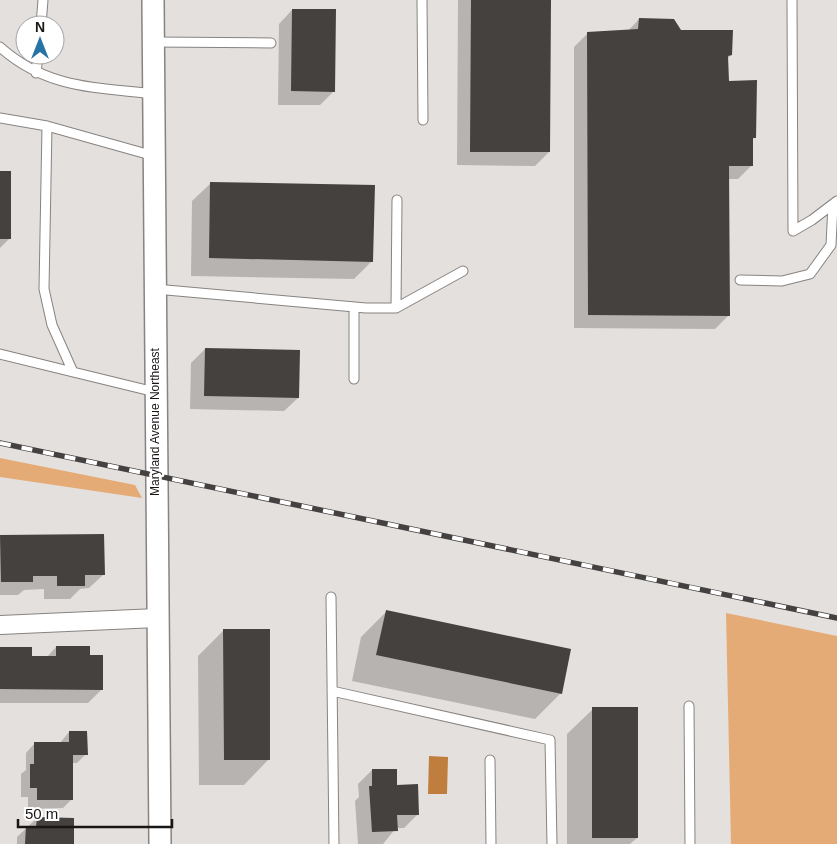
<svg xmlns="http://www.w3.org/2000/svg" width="837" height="844" viewBox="0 0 837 844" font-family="Arial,sans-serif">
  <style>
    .green { fill: #e5ab76 }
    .water { fill: #bf7e3e }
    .shadow { fill: #0003 }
    .building { fill: #44413e }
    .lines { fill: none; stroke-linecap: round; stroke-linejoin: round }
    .service-casing { stroke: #878380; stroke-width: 11 }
    .minor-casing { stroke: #878380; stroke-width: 20 }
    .tertiary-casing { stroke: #878380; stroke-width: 24 }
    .service { stroke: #fff; stroke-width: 9 }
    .minor { stroke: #fff; stroke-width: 18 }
    .tertiary { stroke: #fff; stroke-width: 21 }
    .rail-casing { stroke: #444140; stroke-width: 5.5 }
    .rail { stroke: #fff; stroke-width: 4; stroke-dasharray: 11; stroke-linecap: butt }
    .labels { text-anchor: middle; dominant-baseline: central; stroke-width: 5; stroke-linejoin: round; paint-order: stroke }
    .street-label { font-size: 12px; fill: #191716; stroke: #fff }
  </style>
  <rect width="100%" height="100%" fill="#e4e0dd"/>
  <path class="green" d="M 0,458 L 135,485 L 142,498 L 0,477 Z
    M 726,613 L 837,636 L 837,844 L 731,844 Z"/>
  <path class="water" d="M 429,756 L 448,757 L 447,794 L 428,794 Z"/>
  <path class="shadow" d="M 458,0 L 549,0 L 549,152 L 535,166 L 457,165 Z
    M 292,10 L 334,91 L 320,105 L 278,105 L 279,24 Z
    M 639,19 L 671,20 L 676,23 L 680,31 L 731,55 L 727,59 L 728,82 L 755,137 L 751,141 L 752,165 L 738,179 L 728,179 L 729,315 L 715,329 L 574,328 L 574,47 L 588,33 L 628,31 Z
    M 0,173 L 10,238 L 0,248 Z
    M 211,183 L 372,261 L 354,279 L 191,276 L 192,201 Z
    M 205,349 L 298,398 L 284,411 L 190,409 L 191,363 Z
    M 103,535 L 103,575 L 89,588 L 80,589 L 70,599 L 44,599 L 44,589 L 24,590 L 18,595 L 0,595 L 0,537 Z
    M 386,612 L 561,693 L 535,719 L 352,681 L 361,637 Z
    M 224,630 L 269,759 L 244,785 L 199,785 L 198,656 Z
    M 56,647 L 88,657 L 102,689 L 88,703 L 0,703 L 0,648 L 30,658 L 46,658 Z
    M 593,709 L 637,838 L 630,844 L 567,844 L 567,734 Z
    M 69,732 L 86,754 L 77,763 L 72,763 L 72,799 L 63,808 L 28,809 L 28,797 L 21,797 L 21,774 L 26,770 L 26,753 L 35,743 L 60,743 Z
    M 372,770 L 418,814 L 404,828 L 396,828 L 383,844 L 358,844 L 355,801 L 359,797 L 358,784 Z
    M 37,818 L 72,844 L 17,844 L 17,837 Z"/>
  <path class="building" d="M 471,0 L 551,0 L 550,152 L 470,152 Z
    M 292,9 L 336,9 L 335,92 L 291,91 Z
    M 639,18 L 674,19 L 681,30 L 733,30 L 732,55 L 728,56 L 729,81 L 757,80 L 756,138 L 753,138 L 753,166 L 729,166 L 730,316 L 588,315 L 587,32 L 638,29 Z
    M 0,171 L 11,171 L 11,239 L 0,239 Z
    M 210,182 L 375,185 L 373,262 L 209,258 Z
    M 205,348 L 300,350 L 299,398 L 204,396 Z
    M 104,534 L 105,575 L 85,575 L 85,586 L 57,586 L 57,576 L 33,576 L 33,582 L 1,582 L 0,535 Z
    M 386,610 L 571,649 L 562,694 L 376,655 Z
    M 223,629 L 270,629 L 270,760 L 224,760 Z
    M 56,646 L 90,646 L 90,655 L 103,655 L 103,690 L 0,689 L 0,647 L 32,647 L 32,656 L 56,656 Z
    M 592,707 L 638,707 L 638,838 L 592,838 Z
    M 69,731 L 87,731 L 88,755 L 73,755 L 73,800 L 37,800 L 37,788 L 30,788 L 30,764 L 34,764 L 34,742 L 69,742 Z
    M 372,769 L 397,769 L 397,785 L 418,784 L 419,815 L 397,815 L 398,831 L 372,832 L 369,786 L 372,786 Z
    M 37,817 L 74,818 L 74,844 L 25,844 L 26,826 L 36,827 Z"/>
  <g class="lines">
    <defs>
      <path id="service" d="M 422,0 L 423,120
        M 792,0 L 793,231 L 812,220 L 837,201
        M 41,25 L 43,0
        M 154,42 L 271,43
        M 0,47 C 47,89 95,87 154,94
        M 36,73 L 38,55
        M 0,118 L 47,126
        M 154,156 L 47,126 L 44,289 L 52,325 L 73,372 L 155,392
        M 740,280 L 782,281 L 810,274 L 831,245 L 833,204
        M 155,289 L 366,308 L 396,308 L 463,271
        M 396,308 L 397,200
        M 0,354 L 73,372
        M 354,379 L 354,307
        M 331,597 L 334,844
        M 332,691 L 550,740 L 552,844
        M 689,706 L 690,844
        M 490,760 L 491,844"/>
      <path id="minor" d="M 0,625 L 157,618"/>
      <path id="tertiary" d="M 153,0 L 160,844"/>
    </defs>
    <use href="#service" class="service-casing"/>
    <use href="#minor" class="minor-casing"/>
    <use href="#tertiary" class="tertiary-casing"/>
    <use href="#service" class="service"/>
    <use href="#minor" class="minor"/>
    <use href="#tertiary" class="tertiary"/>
    <defs>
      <path id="rail" d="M 0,443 L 837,618"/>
    </defs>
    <use href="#rail" class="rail-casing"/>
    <use href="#rail" class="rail"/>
  </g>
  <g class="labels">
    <g class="street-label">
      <text transform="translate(155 422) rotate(-90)">Maryland Avenue Northeast</text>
    </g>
  </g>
  <g transform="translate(40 40)"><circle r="24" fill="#ffffff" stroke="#a3a2a2"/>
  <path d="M0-4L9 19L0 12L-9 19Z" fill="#2773a5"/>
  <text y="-8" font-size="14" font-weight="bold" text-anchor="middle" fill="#191716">N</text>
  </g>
  <path d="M18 819v8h154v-8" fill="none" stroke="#191716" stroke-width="2.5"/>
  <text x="25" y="819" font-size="15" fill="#191716" stroke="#ffffff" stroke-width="4" paint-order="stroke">50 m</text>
</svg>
